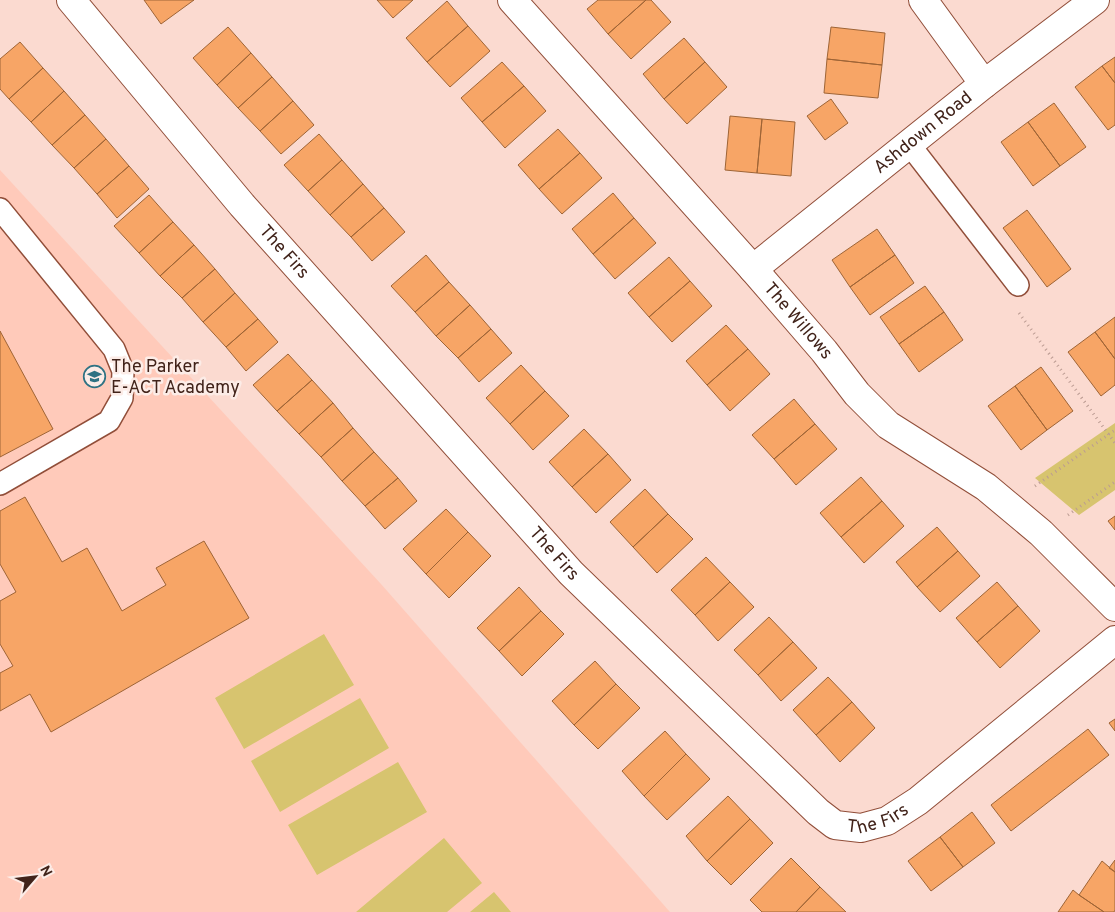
<svg xmlns="http://www.w3.org/2000/svg" width="1115" height="912" viewBox="0 0 1115 912" font-family="Overpass,sans-serif">
  <style>
    .built { fill: #ffcaba }
    .green { fill: #d7c46f }
    .building { fill: #f7a566; stroke: #9e6436 }
    .lines { fill: none; stroke-linecap: round; stroke-linejoin: round }
    .lane-casing { stroke: #914e39; stroke-width: 24 }
    .street-casing { stroke: #914e39; stroke-width: 30 }
    .path { stroke: #bb9b92; stroke-width: 3; stroke-dasharray: 1 4; stroke-linecap: butt }
    .lane { stroke: #fff; stroke-width: 21 }
    .street { stroke: #fff; stroke-width: 28 }
    .labels { text-anchor: middle; dominant-baseline: central; stroke-width: 5; stroke-linejoin: round; paint-order: stroke }
    .street-label { font-size: 18px; fill: #41231a; stroke: #fcece7 }
    .poi-label { font-size: 18px; fill: #41231a; stroke: #fcece7; text-anchor: start }
  </style>
  <rect width="100%" height="100%" fill="#fbdad0"/>
  <path class="built" d="M 0,170 L 381,584 L 670,912 L 0,912 Z"/>
  <path class="green" d="M 1115,423 L 1115,490 L 1079,515 L 1035,478 Z
    M 324,634 L 354,685 L 244,749 L 215,698 Z
    M 360,698 L 389,748 L 280,812 L 251,761 Z
    M 398,762 L 427,812 L 317,875 L 288,825 Z
    M 444,838 L 482,883 L 447,912 L 356,912 Z
    M 494,892 L 511,912 L 470,912 Z"/>
  <path class="building" d="M 144,0 L 194,0 L 161,24 Z
    M 377,0 L 413,0 L 393,18 Z
    M 598,0 L 646,0 L 608,34 L 587,9 Z
    M 646,0 L 651,0 L 671,22 L 631,59 L 608,34 Z
    M 447,1 L 468,26 L 427,62 L 406,38 Z
    M 468,26 L 490,51 L 450,87 L 427,62 Z
    M 228,27 L 251,53 L 217,85 L 193,58 Z
    M 831,27 L 885,33 L 882,65 L 827,59 Z
    M 684,38 L 705,62 L 664,99 L 643,74 Z
    M 20,42 L 43,68 L 9,99 L 0,89 L 0,59 Z
    M 251,53 L 272,77 L 238,108 L 217,85 Z
    M 1115,57 L 1115,83 L 1102,66 Z
    M 827,59 L 882,65 L 878,98 L 824,93 Z
    M 502,62 L 524,86 L 482,122 L 461,98 Z
    M 705,62 L 727,87 L 687,124 L 664,99 Z
    M 1102,66 L 1115,83 L 1115,125 L 1108,130 L 1075,87 Z
    M 43,68 L 64,91 L 31,122 L 9,99 Z
    M 272,77 L 293,101 L 260,131 L 238,108 Z
    M 524,86 L 546,111 L 505,148 L 482,122 Z
    M 64,91 L 85,115 L 52,145 L 31,122 Z
    M 831,99 L 848,123 L 825,140 L 807,116 Z
    M 293,101 L 314,125 L 281,154 L 260,131 Z
    M 1054,103 L 1086,147 L 1060,166 L 1028,122 Z
    M 85,115 L 106,139 L 74,168 L 52,145 Z
    M 730,116 L 762,119 L 757,173 L 725,170 Z
    M 762,119 L 795,122 L 791,176 L 757,173 Z
    M 1028,122 L 1060,166 L 1033,186 L 1001,142 Z
    M 558,129 L 580,153 L 539,189 L 518,165 Z
    M 319,134 L 342,160 L 308,191 L 284,165 Z
    M 106,139 L 129,166 L 97,194 L 74,168 Z
    M 580,153 L 602,178 L 562,214 L 539,189 Z
    M 342,160 L 363,184 L 330,215 L 308,191 Z
    M 129,166 L 149,189 L 117,218 L 97,194 Z
    M 363,184 L 384,208 L 351,237 L 330,215 Z
    M 613,193 L 634,218 L 593,254 L 572,229 Z
    M 149,195 L 173,222 L 139,253 L 114,226 Z
    M 384,208 L 405,232 L 372,261 L 351,237 Z
    M 1027,210 L 1071,269 L 1047,287 L 1003,228 Z
    M 634,218 L 656,243 L 615,279 L 593,254 Z
    M 173,222 L 194,245 L 160,276 L 139,253 Z
    M 877,229 L 895,255 L 850,287 L 832,260 Z
    M 194,245 L 215,269 L 182,298 L 160,276 Z
    M 426,255 L 449,282 L 415,312 L 391,286 Z
    M 895,255 L 914,283 L 870,315 L 850,287 Z
    M 669,257 L 690,281 L 649,317 L 628,293 Z
    M 215,269 L 235,293 L 203,322 L 182,298 Z
    M 690,281 L 712,306 L 672,342 L 649,317 Z
    M 449,282 L 470,305 L 436,336 L 415,312 Z
    M 925,286 L 944,312 L 899,344 L 880,317 Z
    M 235,293 L 258,319 L 226,347 L 203,322 Z
    M 470,305 L 491,329 L 458,358 L 436,336 Z
    M 944,312 L 963,340 L 919,372 L 899,344 Z
    M 1115,317 L 1115,359 L 1095,332 Z
    M 258,319 L 278,342 L 246,371 L 226,347 Z
    M 726,325 L 748,349 L 707,385 L 686,361 Z
    M 491,329 L 512,353 L 479,382 L 458,358 Z
    M 0,331 L 53,429 L 0,457 Z
    M 1095,332 L 1115,359 L 1115,385 L 1101,396 L 1068,352 Z
    M 748,349 L 770,374 L 730,411 L 707,385 Z
    M 288,354 L 312,380 L 277,411 L 253,385 Z
    M 521,365 L 545,391 L 510,424 L 486,398 Z
    M 1041,367 L 1073,411 L 1047,430 L 1015,386 Z
    M 312,380 L 333,403 L 299,434 L 277,411 Z
    M 1015,386 L 1047,430 L 1021,450 L 988,406 Z
    M 545,391 L 569,416 L 533,450 L 510,424 Z
    M 794,399 L 815,424 L 774,459 L 752,435 Z
    M 333,403 L 353,428 L 321,457 L 299,434 Z
    M 815,424 L 837,449 L 796,485 L 774,459 Z
    M 353,428 L 374,452 L 342,481 L 321,457 Z
    M 584,429 L 608,454 L 572,487 L 549,462 Z
    M 374,452 L 398,478 L 365,506 L 342,481 Z
    M 608,454 L 631,480 L 596,513 L 572,487 Z
    M 861,477 L 882,501 L 841,537 L 820,513 Z
    M 398,478 L 417,501 L 385,529 L 365,506 Z
    M 645,489 L 668,514 L 633,547 L 610,522 Z
    M 25,497 L 62,562 L 87,548 L 122,611 L 166,585 L 156,568 L 204,541 L 249,618 L 51,732 L 30,694 L 0,711 L 0,673 L 13,666 L 0,644 L 0,601 L 16,592 L 0,564 L 0,511 Z
    M 882,501 L 904,526 L 864,563 L 841,537 Z
    M 446,509 L 468,532 L 426,574 L 403,549 Z
    M 668,514 L 693,539 L 657,573 L 633,547 Z
    M 1115,516 L 1115,530 L 1108,521 Z
    M 937,527 L 958,551 L 917,587 L 896,562 Z
    M 468,532 L 491,556 L 449,598 L 426,574 Z
    M 958,551 L 980,576 L 940,612 L 917,587 Z
    M 706,557 L 730,582 L 695,615 L 671,590 Z
    M 730,582 L 754,607 L 718,641 L 695,615 Z
    M 997,582 L 1018,606 L 977,642 L 956,618 Z
    M 519,587 L 541,611 L 499,651 L 477,628 Z
    M 1018,606 L 1040,631 L 1000,668 L 977,642 Z
    M 541,611 L 564,634 L 522,676 L 499,651 Z
    M 769,617 L 793,642 L 758,675 L 734,650 Z
    M 793,642 L 817,668 L 781,701 L 758,675 Z
    M 595,661 L 616,684 L 574,725 L 552,701 Z
    M 828,677 L 852,702 L 816,735 L 793,710 Z
    M 616,684 L 640,708 L 598,749 L 574,725 Z
    M 852,702 L 875,728 L 840,762 L 816,735 Z
    M 1115,719 L 1115,731 L 1109,723 Z
    M 1088,729 L 1109,755 L 1011,831 L 991,805 Z
    M 665,731 L 686,754 L 644,796 L 622,771 Z
    M 686,754 L 710,779 L 667,820 L 644,796 Z
    M 728,796 L 750,819 L 707,861 L 686,836 Z
    M 972,812 L 995,843 L 963,867 L 940,837 Z
    M 750,819 L 773,843 L 731,885 L 707,861 Z
    M 940,837 L 963,867 L 931,891 L 908,861 Z
    M 791,858 L 820,887 L 796,912 L 762,912 L 750,900 Z
    M 1115,860 L 1115,872 L 1109,868 Z
    M 1102,861 L 1115,872 L 1115,910 L 1114,912 L 1104,912 L 1079,895 Z
    M 820,887 L 846,912 L 796,912 Z
    M 1073,890 L 1079,895 L 1104,912 L 1058,912 Z"/>
  <g class="lines">
    <defs>
      <path id="lane" d="M 909,144 L 1018,285
        M 0,209 L 114,349 L 123,371 L 122,398 L 109,421 L 0,484"/>
      <g id="street">
        <path id="s1" d="M 71,0 L 242,205 L 571,573 L 818,812 L 835,825 L 861,828 L 887,821 L 918,801 L 1115,640"/>
        <path id="s2" d="M 512,0 L 753,269 L 824,351 L 857,394 L 888,425 L 986,487 L 1041,533 L 1115,607"/>
        <path d="M 923,0 L 984,84"/>
        <path id="s3" d="M 753,269 L 984,84 L 1095,0"/>
      </g>
    </defs>
    <use href="#lane" class="lane-casing"/>
    <use href="#street" class="street-casing"/>
    <path class="path" d="M 1019,313 L 1115,443
      M 1035,486 L 1115,430
      M 1068,515 L 1115,482"/>
    <use href="#lane" class="lane"/>
    <use href="#street" class="street"/>
  </g>
  <defs>
    <symbol id="school-ring" viewBox="-11 -11 22 22"><circle r="9.5" fill="#fcece7" stroke="#2f7283" stroke-width="1.5"/><path d="M0-5L7-2L0 1L-7-2ZM-4 1L0 2.5L4 1V4Q0 6-4 4Z" fill="#2f7283"/></symbol>
  </defs>
  <g fill-rule="evenodd">
    <use href="#school-ring" x="82" y="364" width="25" height="25"/>
  </g>
  <g class="labels">
    <g class="street-label">
      <text stroke="none"><textPath href="#s3" startOffset="218">Ashdown Road</textPath></text>
      <text stroke="none"><textPath href="#s1" startOffset="330">The Firs</textPath></text>
      <text stroke="none"><textPath href="#s2" startOffset="430">The Willows</textPath></text>
      <text stroke="none"><textPath href="#s1" startOffset="735">The Firs</textPath></text>
      <text stroke="none"><textPath href="#s1" startOffset="1170">The Firs</textPath></text>
    </g>
    <g class="poi-label">
      <text x="111" y="367">The Parker<tspan x="111" dy="21">E-ACT Academy</tspan></text>
    </g>
  </g>
  <g transform="translate(35 877) rotate(62)" stroke="#fcece7" stroke-width="4" paint-order="stroke">
  <path d="M0-4L9 19L0 12L-9 19Z" fill="#41231a"/>
  <text y="-8" font-size="14" font-weight="bold" text-anchor="middle" fill="#41231a">N</text>
  </g>
</svg>
